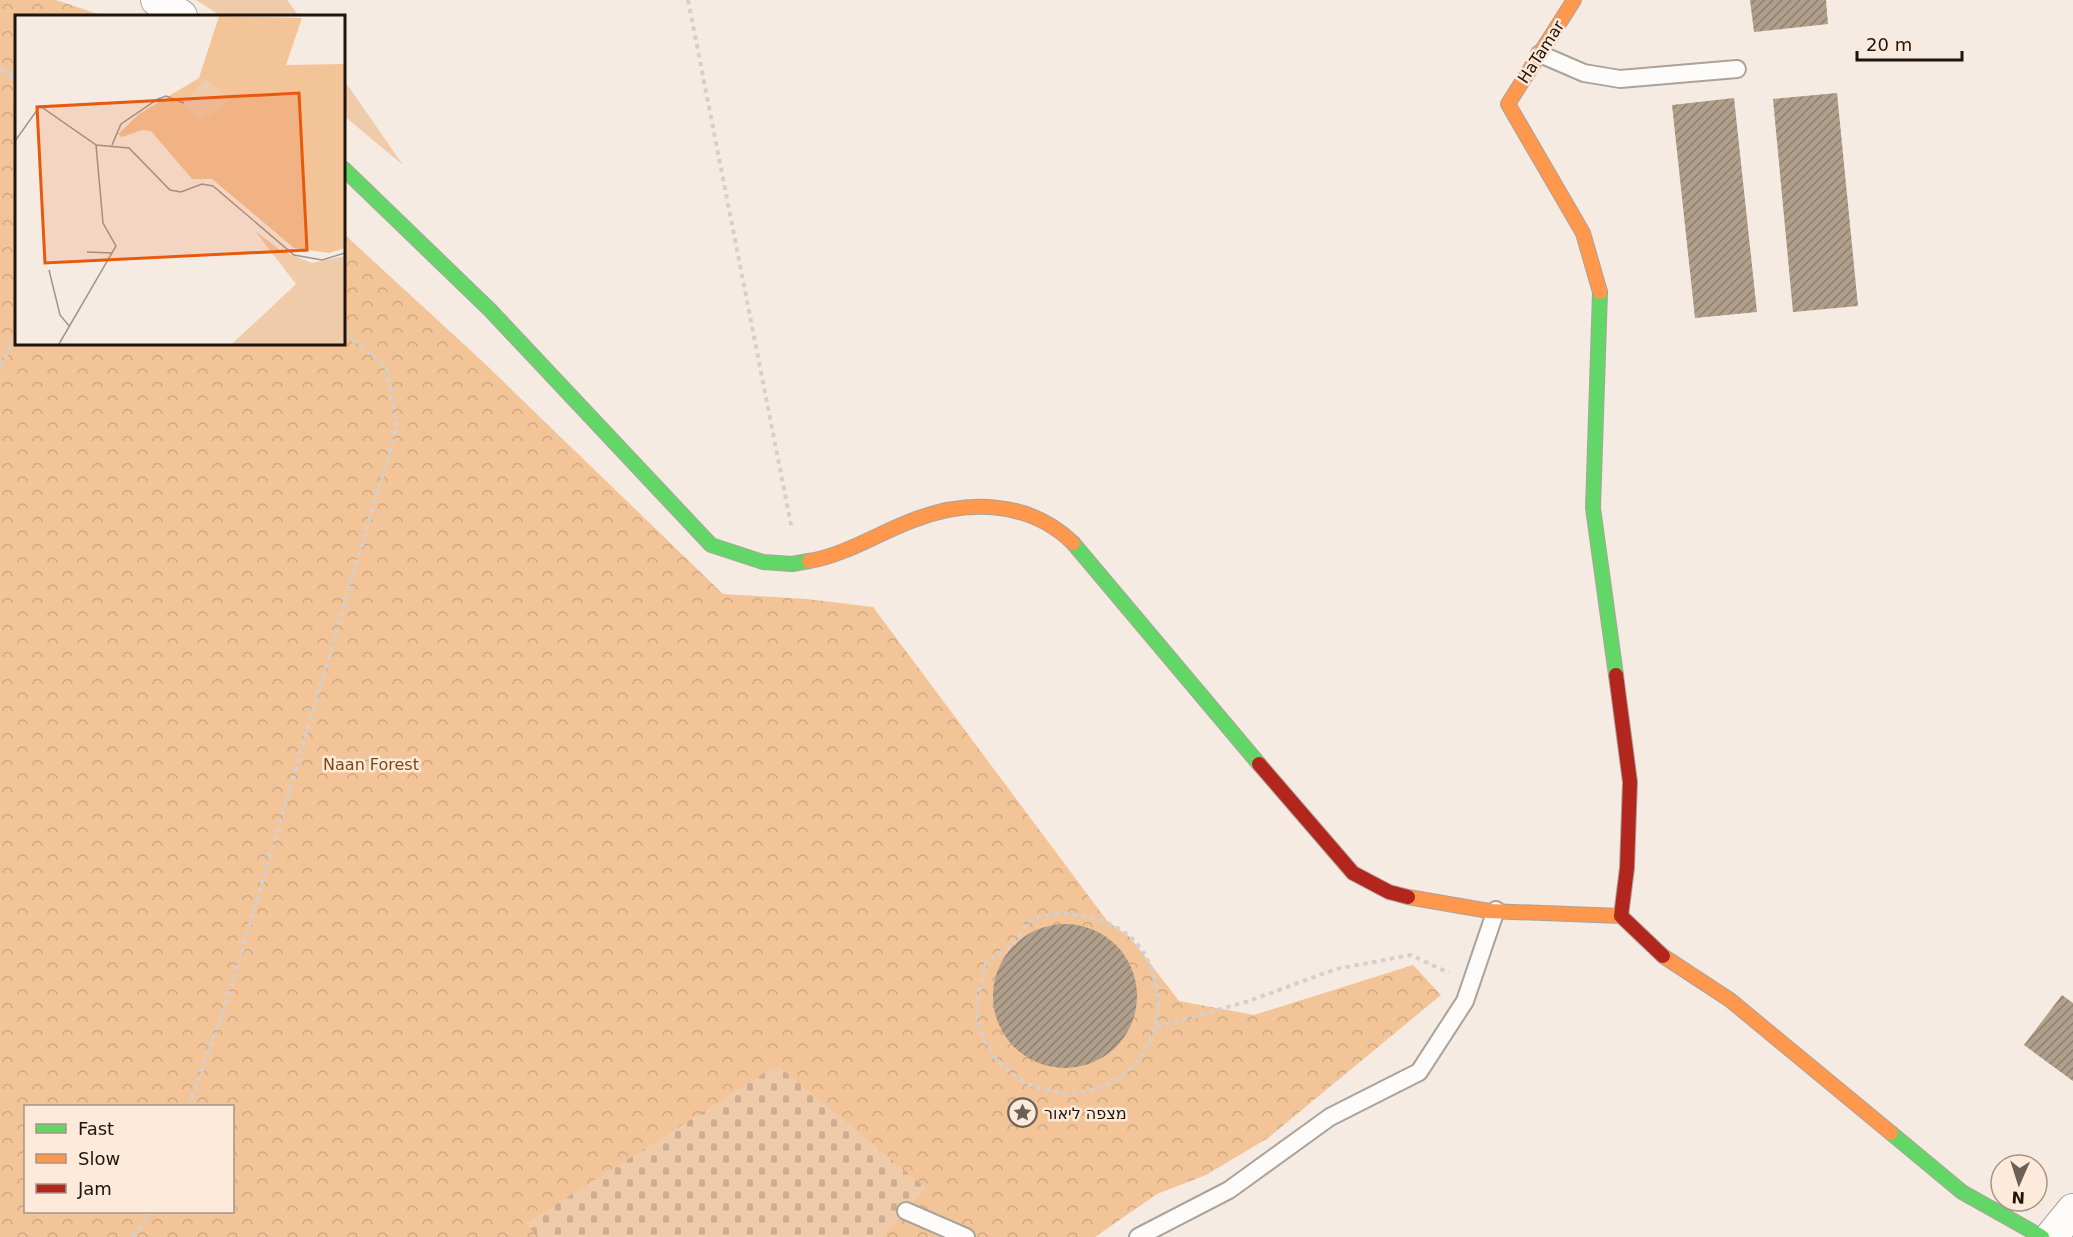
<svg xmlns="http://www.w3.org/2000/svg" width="2073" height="1237" viewBox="0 0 2073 1237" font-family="'DejaVu Sans',Heebo,sans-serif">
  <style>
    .grass { fill: #efcbaa }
    .forest { fill: url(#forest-crowns); fill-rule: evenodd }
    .cemetery { fill: url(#cemetery-stones) }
    .building { fill: url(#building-hatch) }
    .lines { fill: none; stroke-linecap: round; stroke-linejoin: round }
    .lane-casing { stroke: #aca29a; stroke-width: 20 }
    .street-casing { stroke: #aca29a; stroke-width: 34 }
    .fast-casing { stroke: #aca29a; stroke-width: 16 }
    .slow-casing { stroke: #aca29a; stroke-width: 16 }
    .jam-casing { stroke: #aca29a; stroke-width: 16 }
    .path { stroke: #d3d0ce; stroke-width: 4; stroke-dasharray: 4.5 4.5; stroke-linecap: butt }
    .lane { stroke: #fefcfb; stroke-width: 16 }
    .street { stroke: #fefcfb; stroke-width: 32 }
    .fast { stroke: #63d668; stroke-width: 14 }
    .slow { stroke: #ff974d; stroke-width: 14 }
    .jam { stroke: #b3261e; stroke-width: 14 }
    .labels { text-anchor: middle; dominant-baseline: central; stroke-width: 5; stroke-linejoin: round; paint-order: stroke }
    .street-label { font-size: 16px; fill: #1f150b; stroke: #fdeada }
    .park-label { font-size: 16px; fill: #7a4912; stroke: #fdeada }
    .poi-label { font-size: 16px; fill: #1f150b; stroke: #fdeada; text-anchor: start }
    .inset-road { fill: none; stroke: #9f958c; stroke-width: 1.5 }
    .view { fill: #e8590c; fill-opacity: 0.15; stroke: #e8590c; stroke-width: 3 }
    .inset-edge { fill: none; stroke: #1f150b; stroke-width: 3 }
  </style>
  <defs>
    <pattern id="forest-crowns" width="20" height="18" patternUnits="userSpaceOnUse" patternTransform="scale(1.5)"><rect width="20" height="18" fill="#f2c498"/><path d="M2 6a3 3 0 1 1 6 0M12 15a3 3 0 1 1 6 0" fill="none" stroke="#cfa882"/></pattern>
    <pattern id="cemetery-stones" width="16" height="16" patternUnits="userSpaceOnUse" patternTransform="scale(1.5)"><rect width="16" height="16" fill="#efcbaa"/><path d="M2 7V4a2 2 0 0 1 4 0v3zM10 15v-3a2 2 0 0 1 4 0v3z" fill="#ccad91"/></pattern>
    <pattern id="building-hatch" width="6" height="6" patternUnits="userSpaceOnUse" patternTransform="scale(1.5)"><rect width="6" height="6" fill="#b09f8a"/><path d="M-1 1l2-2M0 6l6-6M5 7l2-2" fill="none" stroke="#8f806f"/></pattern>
  </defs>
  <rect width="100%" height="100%" fill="#f5ebe2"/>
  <path class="grass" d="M 196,0 L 287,0 L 299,16 L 221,16 Z
    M 344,80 L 403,165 L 344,116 Z"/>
  <path class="forest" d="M 0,0 L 56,0 L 104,16 L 16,16 L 16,344 L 344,344 L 344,234 L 482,361 L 723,594 L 807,599 L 873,607 L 1108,922 L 1130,937 L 1179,1001 L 1254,1015 L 1413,965 L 1441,995 L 1268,1138 L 1206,1175 L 1157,1194 L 1095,1237 L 0,1237 ZM 26,1106 L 232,1106 L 232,1212 L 26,1212 Z"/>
  <path class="cemetery" d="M 777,1065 L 926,1188 L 883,1237 L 539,1237 L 525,1224 Z"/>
  <path class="building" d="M 1750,0 L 1826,0 L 1828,24 L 1754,32 Z
    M 1837,93 L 1858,306 L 1793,312 L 1773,99 Z
    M 1734,98 L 1757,312 L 1695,318 L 1672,105 Z
    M993 996a72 72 0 1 1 144 0a72 72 0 1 1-144 0Z
    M 2062,995 L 2073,1003 L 2073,1081 L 2024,1045 Z"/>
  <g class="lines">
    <defs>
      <path id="lane" d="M 1540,54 L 1584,73 L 1620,79 L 1737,69
        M 906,1211 L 966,1237
        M 1138,1237 L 1229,1190 L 1330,1117 L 1419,1072 L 1465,1001 L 1496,910"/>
      <path id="street" d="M 157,0 L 181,16
        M 2051,1237 L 2073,1210"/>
      <path id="fast" d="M 344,169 L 490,310 L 711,545 L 763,562 L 792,564 L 809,561
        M 1600,292 L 1593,508 L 1616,675
        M 1073,543 L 1259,764
        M 1891,1133 L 1962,1192 L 2042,1237"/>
      <path id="slow" d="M 1574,0 L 1508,104 L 1583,233 L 1600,292
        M 809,561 C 845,555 877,534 911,521 C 966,499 1029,500 1073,543
        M 1408,897 L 1489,911 L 1621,916
        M 1663,956 L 1730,1000 L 1891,1133"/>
      <path id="jam" d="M 1616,675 L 1630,782 L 1627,868 L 1621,916 L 1663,956
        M 1259,764 L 1353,873 L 1389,892 L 1408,897"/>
    </defs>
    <use href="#lane" class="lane-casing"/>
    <use href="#street" class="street-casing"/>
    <use href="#fast" class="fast-casing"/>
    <use href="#slow" class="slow-casing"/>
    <use href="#jam" class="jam-casing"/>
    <path class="path" d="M 688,0 L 792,530
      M 0,69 L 16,75
      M 10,75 L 16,88
      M 0,366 L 16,336
      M 1055,913 C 1092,914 1133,925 1149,963 C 1161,990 1162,1014 1150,1041 C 1122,1103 1039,1110 997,1059 C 988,1049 979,1033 978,1019 C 976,998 981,981 987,961 L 1013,945 L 1028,921 Z
      M 1157,1027 L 1249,1001 L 1336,969 L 1411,955 L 1449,973
      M 189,1106 L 231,988 L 397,426 L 386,366 L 344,333
      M 133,1237 L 150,1212"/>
    <use href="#lane" class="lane"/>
    <use href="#street" class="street"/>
    <use href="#fast" class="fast"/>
    <use href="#slow" class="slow"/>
    <use href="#jam" class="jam"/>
  </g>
  <defs>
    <symbol id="sight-ring" viewBox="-11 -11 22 22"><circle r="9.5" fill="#fdeada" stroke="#6a6056" stroke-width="1.5"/><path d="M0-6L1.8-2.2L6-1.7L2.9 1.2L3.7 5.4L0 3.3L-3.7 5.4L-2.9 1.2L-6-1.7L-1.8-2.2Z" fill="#6a6056"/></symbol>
  </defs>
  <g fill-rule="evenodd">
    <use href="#sight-ring" x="1006" y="1096" width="33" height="33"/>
  </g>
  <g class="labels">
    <g class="street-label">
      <text transform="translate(1541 52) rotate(-57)">HaTamar</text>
    </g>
    <g class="park-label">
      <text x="371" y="764">Naan Forest</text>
    </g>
    <g class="poi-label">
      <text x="1044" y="1113">מצפה ליאור</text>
    </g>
  </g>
  <g transform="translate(15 15)">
    <rect width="330" height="330" fill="#f5ebe2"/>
    <path d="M 240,216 L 265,235 L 297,248 L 330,241 L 330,329 L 217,329 L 281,269 Z" fill="#efcbaa"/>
    <path d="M 204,1 L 287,3 L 271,50 L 330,49 L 330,233 L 314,238 L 279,233 L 197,164 L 177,164 L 136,116 L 127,115 L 107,122 L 103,119 L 124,99 L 184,63 Z" fill="#f2c498"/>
    <path d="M 190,64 L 217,84 L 187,105 L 167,91 Z" fill="#efcbaa"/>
    <path class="inset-road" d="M 0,126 L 25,91 L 81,130 L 88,208 L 101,231 L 44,329M 81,130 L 114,133 L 155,175 L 166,177 L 187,169 L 198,171 L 279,240 L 307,245 L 330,238M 97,130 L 106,109 L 143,84 L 151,81 L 169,88M 72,237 L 97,238M 34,255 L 45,300 L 55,312"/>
    <path class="view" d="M 284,78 L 292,235 L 30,248 L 22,92 Z"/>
    <rect width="330" height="330" class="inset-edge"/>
  </g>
  <rect x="24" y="1105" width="210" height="108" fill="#fdeada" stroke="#a49587" stroke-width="1.5"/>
  <rect x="36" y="1124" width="30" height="9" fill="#63d668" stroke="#a49587" stroke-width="1.5"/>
  <text x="78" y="1135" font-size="18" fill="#1f150b">Fast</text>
  <rect x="36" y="1154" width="30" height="9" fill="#ff974d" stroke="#a49587" stroke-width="1.5"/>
  <text x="78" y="1165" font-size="18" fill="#1f150b">Slow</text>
  <rect x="36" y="1184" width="30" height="9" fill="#b3261e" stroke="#a49587" stroke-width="1.5"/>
  <text x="78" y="1195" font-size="18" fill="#1f150b">Jam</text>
  <g transform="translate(2019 1183) rotate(183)"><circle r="28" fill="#fdeada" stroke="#a49587" stroke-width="1.5"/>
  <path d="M0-4.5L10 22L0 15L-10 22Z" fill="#6a6056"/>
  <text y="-9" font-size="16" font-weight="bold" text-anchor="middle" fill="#1f150b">N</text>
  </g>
  <path d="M1857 51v9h105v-9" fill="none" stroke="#1f150b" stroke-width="3"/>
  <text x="1866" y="51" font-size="18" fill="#1f150b" stroke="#fdeada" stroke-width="4.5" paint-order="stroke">20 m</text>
</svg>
